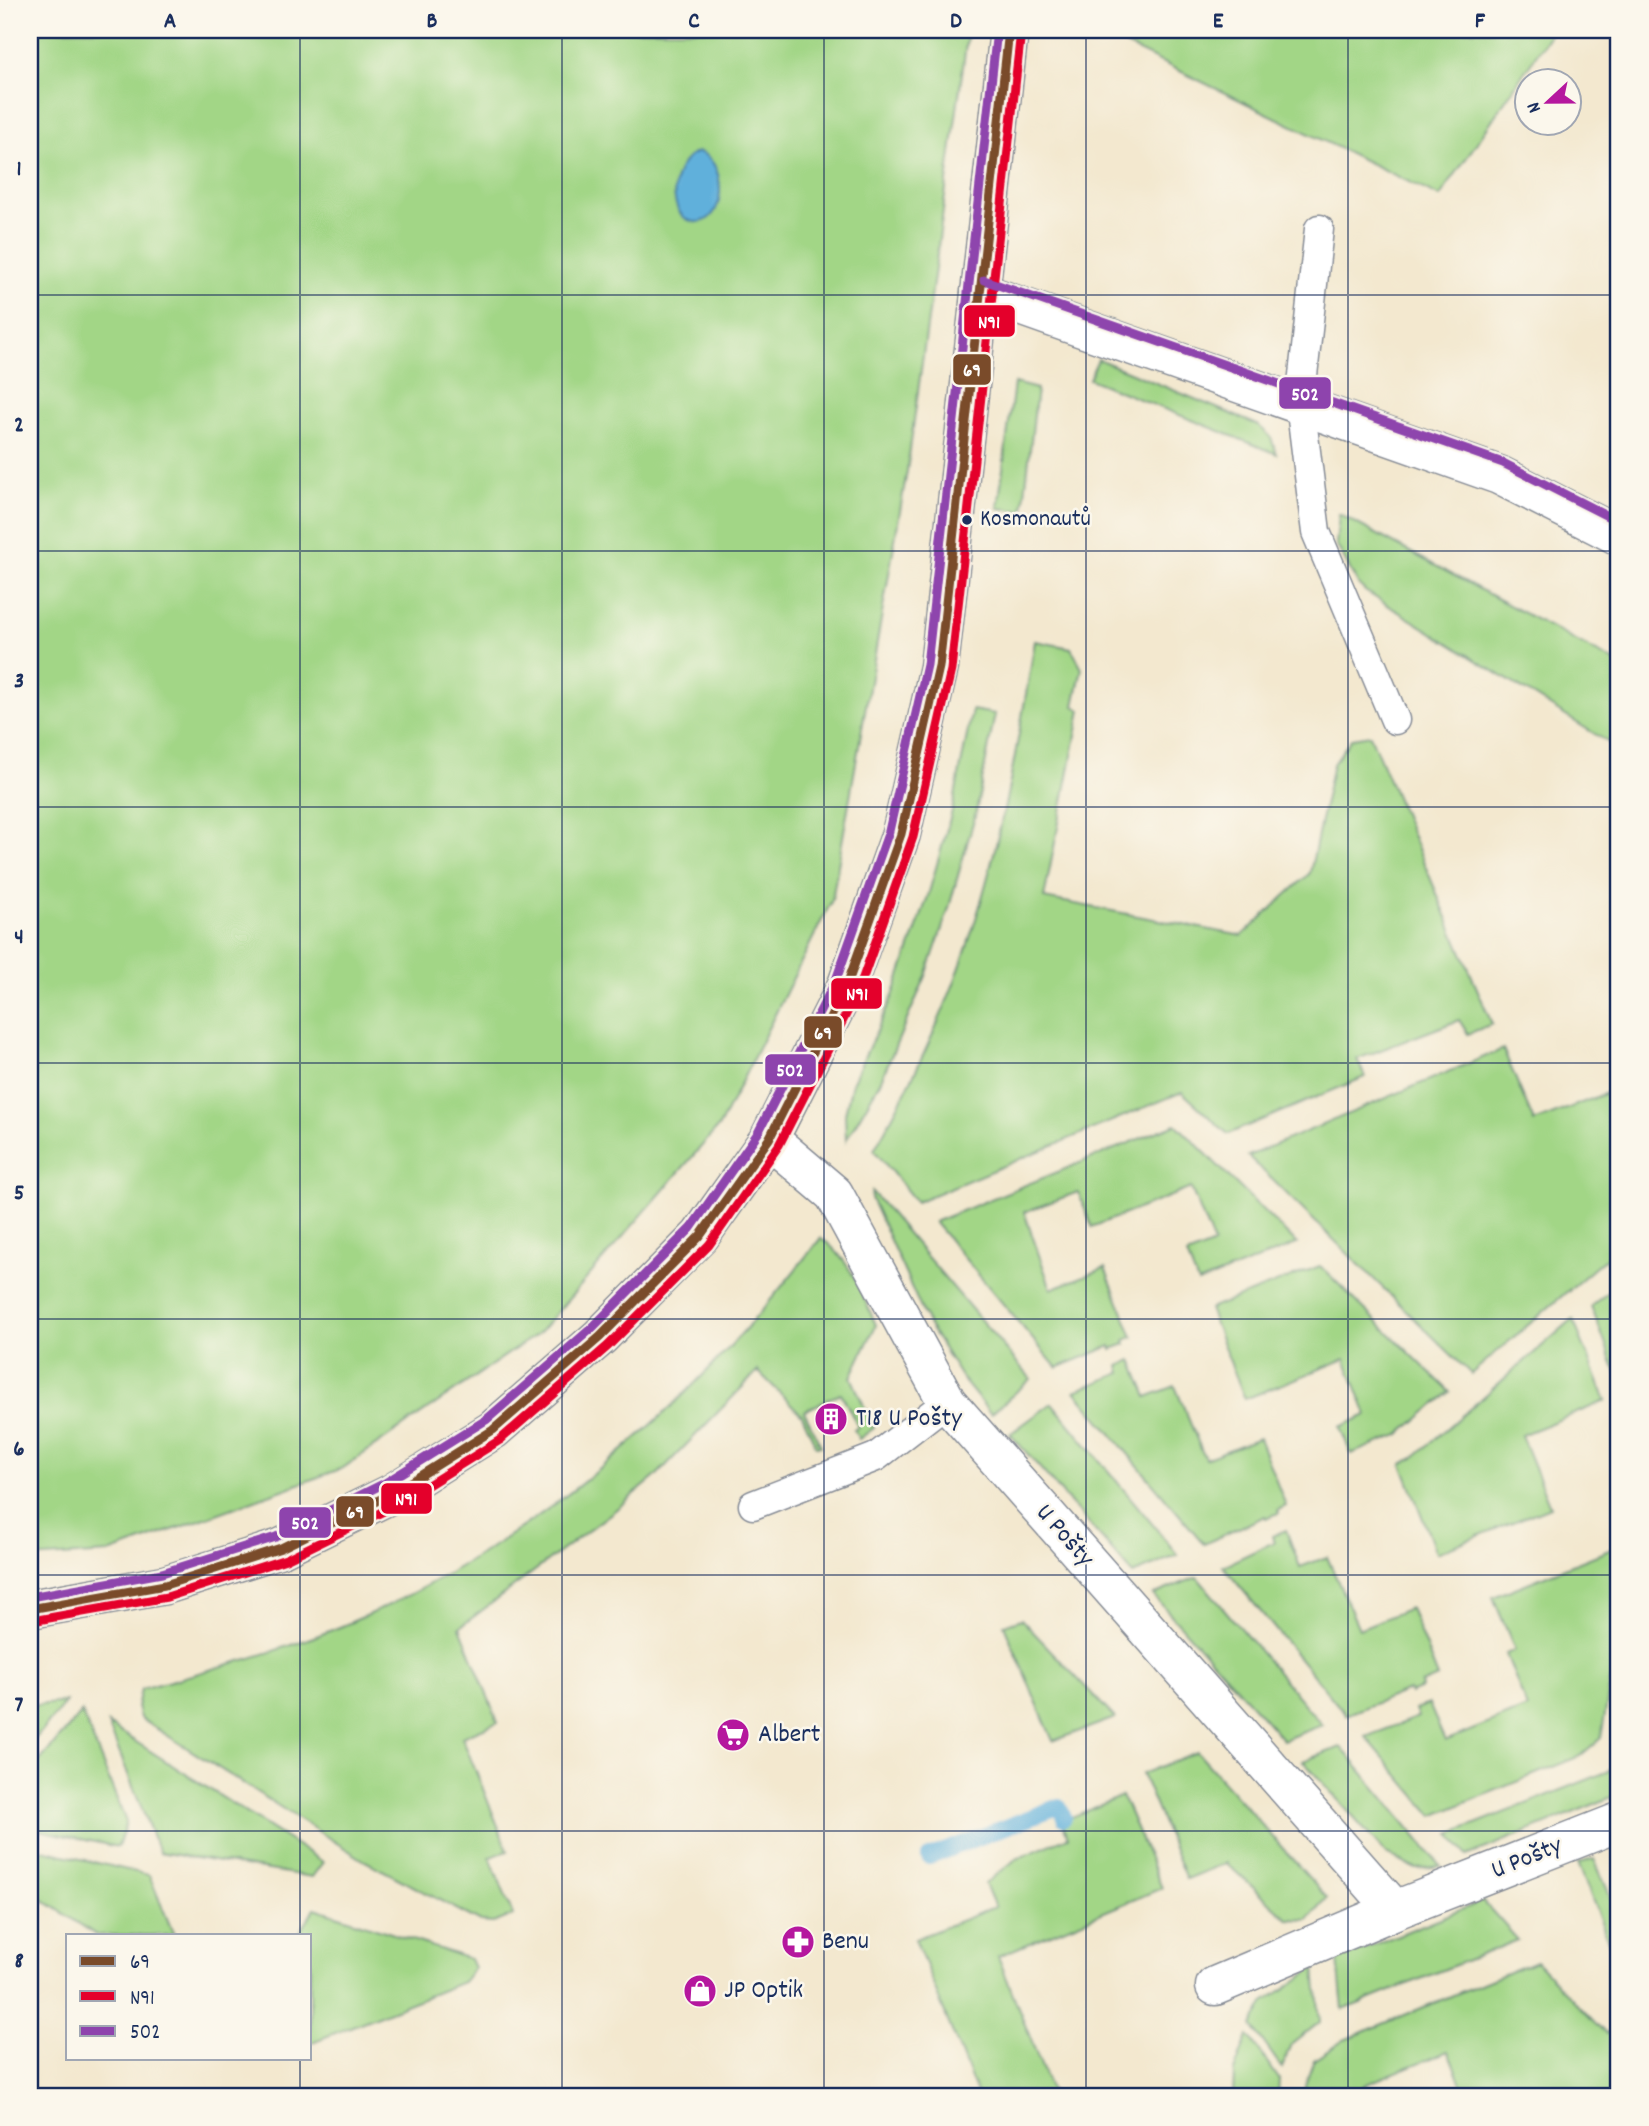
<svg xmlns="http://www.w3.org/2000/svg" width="1649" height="2126" viewBox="0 0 1649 2126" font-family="Dekko,sans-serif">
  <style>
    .green { fill: #a2d686; stroke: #5e8272; stroke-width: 2 }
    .water { fill: #61b0db; stroke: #3e709c; stroke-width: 2 }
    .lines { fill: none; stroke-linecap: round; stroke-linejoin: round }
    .stream { stroke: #61b0db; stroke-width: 16 }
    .lane-casing { stroke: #878c96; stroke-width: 31 }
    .street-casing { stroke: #878c96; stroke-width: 41 }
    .secondary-casing { stroke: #878c96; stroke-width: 41 }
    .lane { stroke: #fff; stroke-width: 28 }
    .street { stroke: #fff; stroke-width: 38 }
    .secondary { stroke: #fee5c5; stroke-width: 38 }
    .bus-1-casing { stroke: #fbf7ec; stroke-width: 14 }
    .bus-2-casing { stroke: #fbf7ec; stroke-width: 14 }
    .bus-3-casing { stroke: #fbf7ec; stroke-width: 14 }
    .bus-1 { stroke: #7a4b2a; stroke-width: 9 }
    .bus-2 { stroke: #e4002b; stroke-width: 9 }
    .bus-3 { stroke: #8e44ad; stroke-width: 9 }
    .grid { fill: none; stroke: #1b2f5e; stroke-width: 2; stroke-opacity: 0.55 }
    .bus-dot { fill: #1b2f5e; stroke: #fbf7ec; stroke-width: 2.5 }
    .labels { text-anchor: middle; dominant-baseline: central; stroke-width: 5; stroke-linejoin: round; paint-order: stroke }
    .bus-label { font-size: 24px; fill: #1b2f5e; stroke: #fbf7ec; text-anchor: start }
    .poi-label { font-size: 26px; fill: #1b2f5e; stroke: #fbf7ec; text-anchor: start }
    .street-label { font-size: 26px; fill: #1b2f5e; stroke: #fbf7ec }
    .line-badge { stroke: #fbf7ec; stroke-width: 2.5 }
    .badge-label { font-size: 19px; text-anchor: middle; font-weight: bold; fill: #fff }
    .neatline { fill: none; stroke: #1b2f5e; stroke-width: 2.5 }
    .grid-label { font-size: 23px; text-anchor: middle; font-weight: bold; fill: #1b2f5e }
  </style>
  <rect width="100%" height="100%" fill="#fbf7ec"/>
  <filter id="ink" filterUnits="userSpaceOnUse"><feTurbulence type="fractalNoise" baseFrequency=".0143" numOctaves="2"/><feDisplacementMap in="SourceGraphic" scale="14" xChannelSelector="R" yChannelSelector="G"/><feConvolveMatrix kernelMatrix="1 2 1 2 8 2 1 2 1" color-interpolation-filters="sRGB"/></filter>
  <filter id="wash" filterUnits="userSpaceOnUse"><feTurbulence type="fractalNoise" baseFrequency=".00686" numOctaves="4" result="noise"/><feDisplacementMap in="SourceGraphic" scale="28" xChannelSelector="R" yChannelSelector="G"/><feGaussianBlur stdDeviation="1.57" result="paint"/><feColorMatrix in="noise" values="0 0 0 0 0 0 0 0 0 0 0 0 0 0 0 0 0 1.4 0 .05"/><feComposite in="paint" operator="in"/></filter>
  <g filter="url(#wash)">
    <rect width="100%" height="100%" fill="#f3e8cf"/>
    <path class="green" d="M 30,30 L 968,30 L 907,471 L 832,900 L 720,1125 L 541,1331 L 343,1468 L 109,1553 L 30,1558 Z
      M 1104,30 L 1553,30 L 1440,197 L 1103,34 Z
      M 1098,359 L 1258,425 L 1270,436 L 1277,454 L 1089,379 Z
      M 1014,383 L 1037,389 L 1023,511 L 998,508 Z
      M 1339,514 L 1619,664 L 1619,749 L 1365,591 L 1358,584 L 1336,544 Z
      M 1035,641 L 1071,648 L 1082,668 L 1074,706 L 1081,710 L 1044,898 L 1242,936 L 1310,873 L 1333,764 L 1352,738 L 1370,735 L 1492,1024 L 1468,1034 L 1459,1020 L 1357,1059 L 1365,1077 L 1228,1134 L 1182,1092 L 916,1202 L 874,1150 C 904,1097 932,1040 954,983 C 996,873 1016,756 1035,641 Z
      M 972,710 L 995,714 L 976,812 L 948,911 L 926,976 L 880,1082 L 846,1140 L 845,1114 L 852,1083 L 893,996 L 928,896 L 952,811 Z
      M 1503,1049 L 1534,1122 L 1619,1088 L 1619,1247 L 1471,1374 L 1248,1156 Z
      M 1176,1124 L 1297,1244 L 1198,1283 L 1187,1255 L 1214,1244 L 1191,1188 L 1092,1227 L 1078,1192 L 1024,1212 L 1051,1289 L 1105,1268 L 1133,1337 L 1125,1340 L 1126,1344 L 1112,1349 L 1111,1346 L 1057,1368 L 934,1222 Z
      M 872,1192 L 1031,1379 L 991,1414 L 963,1380 L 928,1324 L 871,1198 Z
      M 821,1238 C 851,1259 861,1293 876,1325 L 851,1377 L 874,1428 L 859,1439 L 854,1430 L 858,1427 L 841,1393 L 804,1411 L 821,1446 L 816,1446 L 802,1415 L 758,1371 L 654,1478 L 614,1511 L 460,1627 L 498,1722 L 462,1737 L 508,1851 L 490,1857 L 513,1915 L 494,1923 L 481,1922 L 365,1861 L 140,1718 L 137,1707 L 141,1689 C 216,1668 292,1649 363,1617 C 509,1551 645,1445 750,1324 C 774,1297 797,1267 821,1238 Z
      M 1320,1266 L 1450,1392 L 1399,1435 L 1351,1454 L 1340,1427 L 1367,1415 L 1345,1359 L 1245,1399 L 1209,1309 Z
      M 1619,1283 L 1619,1380 L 1591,1306 Z
      M 1573,1319 L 1606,1401 L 1521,1435 L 1550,1507 L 1436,1553 L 1402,1464 L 1413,1458 Z
      M 1132,1360 L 1147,1397 L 1175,1386 L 1205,1459 L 1259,1438 L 1286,1506 L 1278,1510 L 1279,1513 L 1266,1518 L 1265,1516 L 1204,1544 L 1075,1391 L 1121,1373 L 1119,1366 Z
      M 1052,1403 L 1178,1555 L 1133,1574 L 1010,1434 Z
      M 1286,1530 L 1300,1567 L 1327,1557 L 1359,1629 L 1410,1608 L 1438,1677 L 1421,1684 L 1422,1688 L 1410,1693 L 1408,1690 L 1346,1715 L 1223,1566 L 1274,1542 L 1272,1536 Z
      M 1619,1546 L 1619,1645 L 1616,1647 L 1601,1738 L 1580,1756 L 1433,1816 L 1366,1737 L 1418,1717 L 1415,1709 L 1429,1704 L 1445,1741 L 1527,1708 L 1506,1654 L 1515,1650 L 1493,1597 Z
      M 1197,1577 L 1322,1725 L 1283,1740 L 1153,1595 Z
      M 1021,1619 L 1115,1718 L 1053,1741 L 1004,1625 Z
      M 66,1702 L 30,1745 L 30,1706 Z
      M 82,1712 L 126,1822 L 118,1847 L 30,1828 L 30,1772 Z
      M 108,1724 L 323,1862 L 312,1877 L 159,1852 Z
      M 1341,1747 L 1441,1866 L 1416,1869 L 1386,1854 L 1303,1761 Z
      M 1197,1752 L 1327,1898 L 1308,1920 L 1288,1919 L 1226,1863 L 1186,1879 L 1142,1774 Z
      M 1617,1768 L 1619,1794 L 1467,1856 L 1450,1834 Z
      M 1122,1796 L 1162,1888 L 998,1956 L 1053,2096 L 978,2096 L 915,1939 L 995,1907 L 985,1884 L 1016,1859 L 1068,1837 L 1062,1821 Z
      M 30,1847 L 149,1875 L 174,1935 L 96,1935 L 30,1891 Z
      M 1594,1859 L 1619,1916 L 1619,1968 L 1578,1863 Z
      M 1483,1901 L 1518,1940 L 1343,2010 L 1338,1959 Z
      M 315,1908 L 470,1959 L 474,1968 L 463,1982 L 310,2043 L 310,1935 L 298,1935 Z
      M 1536,1961 L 1606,2034 L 1614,2032 L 1619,2047 L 1619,2096 L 1466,2096 L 1448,2051 L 1364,2085 L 1368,2096 L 1305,2096 L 1305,2085 L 1314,2060 L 1344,2040 Z
      M 1315,1968 L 1320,2022 L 1292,2044 L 1282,2068 L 1252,2026 L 1265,2002 Z
      M 1248,2035 L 1279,2079 L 1278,2096 L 1233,2096 L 1234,2072 Z"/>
    <path class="water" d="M 698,152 C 726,157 729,222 697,222 C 666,222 667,162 698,152 Z"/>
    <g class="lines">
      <path class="stream" d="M 929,1857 L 1059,1806 L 1064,1818"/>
    </g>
  </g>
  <g filter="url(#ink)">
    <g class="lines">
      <defs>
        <path id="lane" d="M 1319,229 L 1300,403 L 1316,532 L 1395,720
          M 753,1505 L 876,1457 L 947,1402"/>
        <path id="street" d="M 980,292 L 1499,475 L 1619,536
          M 769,1139 L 834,1194 L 947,1402 L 1395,1910 L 1619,1822
          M 1215,1986 L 1395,1910"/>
        <path id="secondary" d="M 30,1609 L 165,1585 L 281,1548 L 391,1494 L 493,1430 L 600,1337 L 700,1236 L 769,1139 L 847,985 L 901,834 L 939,667 L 1009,30"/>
      </defs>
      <use href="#lane" class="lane-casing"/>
      <use href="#street" class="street-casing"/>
      <use href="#secondary" class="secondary-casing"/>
      <use href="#lane" class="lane"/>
      <use href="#street" class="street"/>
      <use href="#secondary" class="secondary"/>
      <defs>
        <path id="bus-1" d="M 30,1609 L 165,1585 L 281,1548 L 391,1494 L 493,1430 L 600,1337 L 700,1236 L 769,1139 L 847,985 L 901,834 L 939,667 L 1009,30"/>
        <path id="bus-2" d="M 32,1621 L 167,1597 L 286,1559 L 396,1505 L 500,1440 L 608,1346 L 709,1245 L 779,1145 L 859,989 L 913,837 L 951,670 L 1021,31"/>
        <path id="bus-3" d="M 984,280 L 1503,463 L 1619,522
          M 30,1597 L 162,1573 L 276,1537 L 385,1483 L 486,1420 L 592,1328 L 691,1228 L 758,1133 L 836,980 L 889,831 L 927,665 L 997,30"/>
      </defs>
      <use href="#bus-1" class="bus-1-casing"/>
      <use href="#bus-2" class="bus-2-casing"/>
      <use href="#bus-3" class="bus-3-casing"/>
      <use href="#bus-1" class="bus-1"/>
      <use href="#bus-2" class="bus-2"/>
      <use href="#bus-3" class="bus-3"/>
    </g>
  </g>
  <path class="grid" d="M 300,30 L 300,1935M 562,30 L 562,2096M 824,30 L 824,2096M 1086,30 L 1086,2096M 1348,30 L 1348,2096M 30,295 L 1619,295M 30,551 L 1619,551M 30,807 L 1619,807M 30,1063 L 1619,1063M 30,1319 L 1619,1319M 30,1575 L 1619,1575M 30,1831 L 1619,1831M 300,2058 L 300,2096"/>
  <defs>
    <symbol id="building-disc" viewBox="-11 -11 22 22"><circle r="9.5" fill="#b5179e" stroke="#fbf7ec"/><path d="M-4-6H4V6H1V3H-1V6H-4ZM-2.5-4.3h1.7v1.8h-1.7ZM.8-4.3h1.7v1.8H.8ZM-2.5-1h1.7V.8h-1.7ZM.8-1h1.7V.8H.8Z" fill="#fff"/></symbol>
    <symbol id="supermarket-disc" viewBox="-11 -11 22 22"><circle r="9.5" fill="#b5179e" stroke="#fbf7ec"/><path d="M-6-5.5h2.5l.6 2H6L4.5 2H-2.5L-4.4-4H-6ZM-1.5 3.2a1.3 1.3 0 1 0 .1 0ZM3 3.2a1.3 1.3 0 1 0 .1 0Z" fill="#fff"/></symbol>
    <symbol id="pharmacy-disc" viewBox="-11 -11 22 22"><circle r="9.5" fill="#b5179e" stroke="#fbf7ec"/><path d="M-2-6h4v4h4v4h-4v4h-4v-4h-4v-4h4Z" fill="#fff"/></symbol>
    <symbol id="shop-disc" viewBox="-11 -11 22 22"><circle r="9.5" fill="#b5179e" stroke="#fbf7ec"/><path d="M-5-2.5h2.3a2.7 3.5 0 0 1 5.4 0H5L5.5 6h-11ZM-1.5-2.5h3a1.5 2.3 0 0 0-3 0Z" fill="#fff"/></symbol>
  </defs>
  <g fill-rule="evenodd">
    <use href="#building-disc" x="812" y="1400" width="38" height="38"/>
    <use href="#supermarket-disc" x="714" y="1716" width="38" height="38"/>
    <use href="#pharmacy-disc" x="779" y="1923" width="38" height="38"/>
    <use href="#shop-disc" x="681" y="1972" width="38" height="38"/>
  </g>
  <circle class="bus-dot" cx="967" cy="520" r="6"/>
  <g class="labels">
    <g class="bus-label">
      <text x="980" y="520">Kosmonautů</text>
    </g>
    <g class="poi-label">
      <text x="856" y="1419">T18 U Pošty</text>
      <text x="758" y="1735">Albert</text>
      <text x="822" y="1942">Benu</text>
      <text x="724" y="1991">JP Optik</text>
    </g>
    <g class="street-label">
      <text transform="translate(1064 1536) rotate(49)">U Pošty</text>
      <text transform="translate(1527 1859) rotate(-22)">U Pošty</text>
    </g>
  </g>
  <g class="line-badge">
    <rect x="963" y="304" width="53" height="34" rx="7" fill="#e4002b"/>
    <rect x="952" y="353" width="40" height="33" rx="7" fill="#7a4b2a"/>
    <rect x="1278" y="376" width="54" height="34" rx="7" fill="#8e44ad"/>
    <rect x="830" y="977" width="53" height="33" rx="7" fill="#e4002b"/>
    <rect x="803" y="1015" width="40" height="34" rx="7" fill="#7a4b2a"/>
    <rect x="764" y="1053" width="53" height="33" rx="7" fill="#8e44ad"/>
    <rect x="380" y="1482" width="53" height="33" rx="7" fill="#e4002b"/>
    <rect x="335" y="1495" width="40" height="33" rx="7" fill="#7a4b2a"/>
    <rect x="278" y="1506" width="54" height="33" rx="7" fill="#8e44ad"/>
  </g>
  <g class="badge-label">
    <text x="989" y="328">N91</text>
    <text x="972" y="376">69</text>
    <text x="1305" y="400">502</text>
    <text x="857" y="1000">N91</text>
    <text x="823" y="1039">69</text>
    <text x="790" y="1076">502</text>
    <text x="406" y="1505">N91</text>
    <text x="355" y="1518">69</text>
    <text x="305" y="1529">502</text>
  </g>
  <rect width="1649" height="2126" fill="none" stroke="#fbf7ec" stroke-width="77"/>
  <rect x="66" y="1934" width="245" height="126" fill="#fbf7ec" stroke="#a1a7b3" stroke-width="2"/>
  <rect x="80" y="1956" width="35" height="10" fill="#7a4b2a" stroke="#a1a7b3" stroke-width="2"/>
  <text x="130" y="1968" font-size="21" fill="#1b2f5e">69</text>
  <rect x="80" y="1991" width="35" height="10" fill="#e4002b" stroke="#a1a7b3" stroke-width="2"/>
  <text x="130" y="2004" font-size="21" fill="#1b2f5e">N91</text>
  <rect x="80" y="2026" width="35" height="10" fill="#8e44ad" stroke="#a1a7b3" stroke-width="2"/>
  <text x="130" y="2038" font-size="21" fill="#1b2f5e">502</text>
  <g transform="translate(1548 102) rotate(248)"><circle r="33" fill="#fbf7ec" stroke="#a1a7b3" stroke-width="2"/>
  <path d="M0-5L12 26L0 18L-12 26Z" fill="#b5179e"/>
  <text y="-10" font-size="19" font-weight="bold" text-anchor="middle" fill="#1b2f5e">N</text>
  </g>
  <rect x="38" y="38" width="1572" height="2050" class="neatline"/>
  <g class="grid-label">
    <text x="170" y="27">A</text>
    <text x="432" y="27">B</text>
    <text x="694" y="27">C</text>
    <text x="956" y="27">D</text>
    <text x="1218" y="27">E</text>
    <text x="1480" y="27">F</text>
    <text x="19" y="175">1</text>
    <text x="19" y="431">2</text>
    <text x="19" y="687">3</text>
    <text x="19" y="943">4</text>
    <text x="19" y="1199">5</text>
    <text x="19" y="1455">6</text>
    <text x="19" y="1711">7</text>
    <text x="19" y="1967">8</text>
  </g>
</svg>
